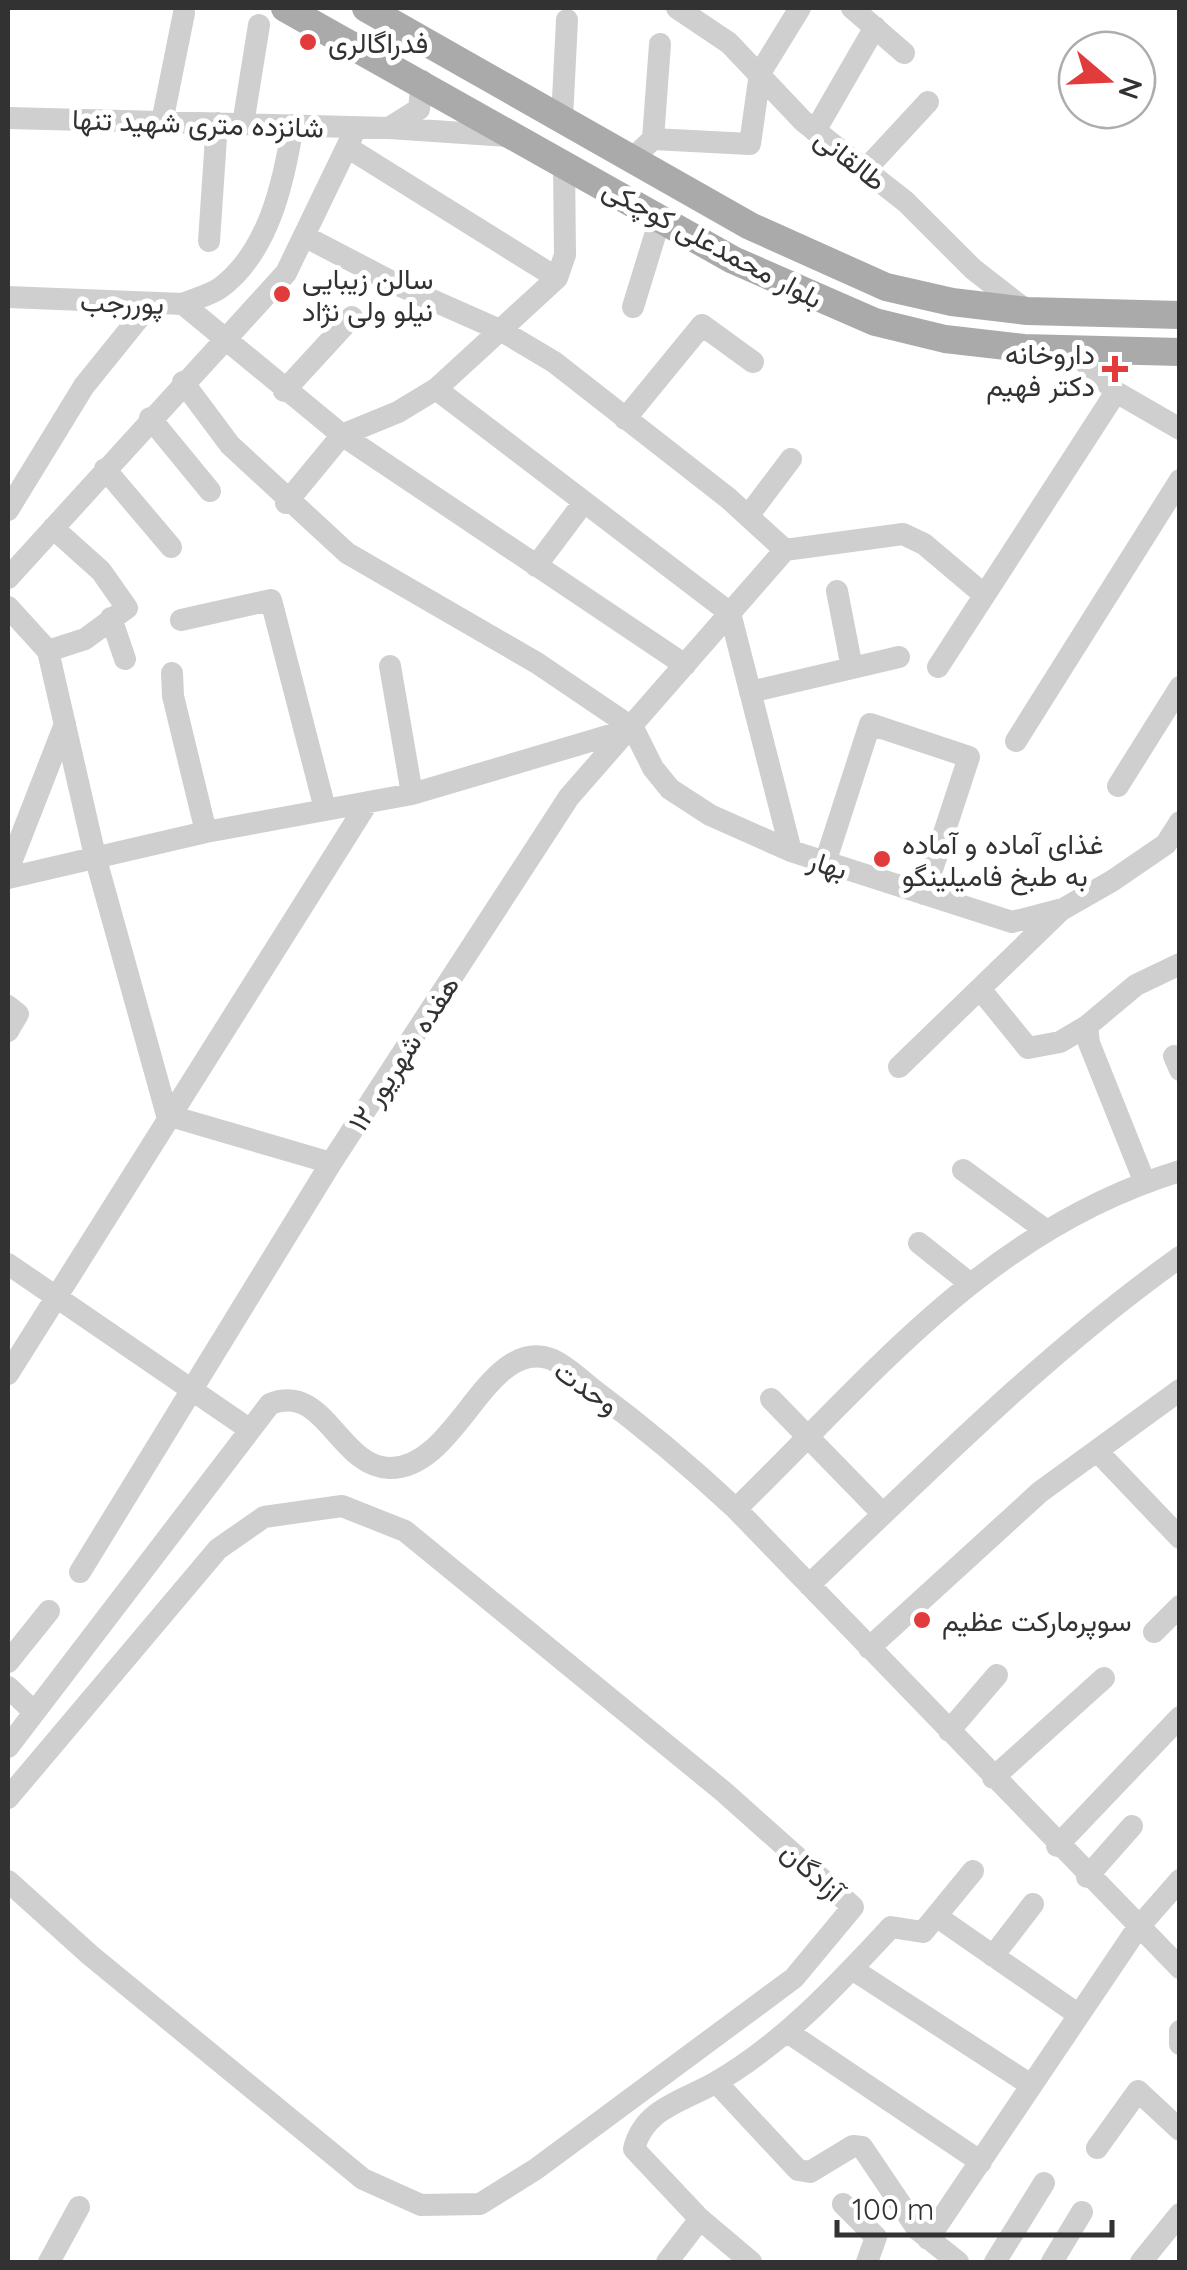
<svg xmlns="http://www.w3.org/2000/svg" width="1187" height="2270" viewBox="0 0 1187 2270" font-family="Quicksand,Vazirmatn,sans-serif">
  <style>
    .lines { fill: none; stroke-linecap: round; stroke-linejoin: round }
    .minor { stroke: #cfcfcf; stroke-width: 22 }
    .major { stroke: #aaa; stroke-width: 28 }
    .poi-dot { fill: #e23b3b; stroke: #fff; stroke-width: 4 }
    .labels { text-anchor: middle; dominant-baseline: central; stroke-width: 10; stroke-linejoin: round; paint-order: stroke }
    .poi-label { font-size: 28px; fill: #323232; stroke: #fff; text-anchor: start }
    .street-label { font-size: 28px; fill: #323232; stroke: #fff }
  </style>
  <rect width="100%" height="100%" fill="#fff"/>
  <g class="lines">
    <path class="minor" d="M 677,8 L 729,43 L 803,121 L 906,202 L 973,269 L 1027,311
      M 852,8 L 904,53
      M 8,118 L 389,128 L 508,136
      M 562,119 L 567,20
      M 162,122 L 184,13
      M 243,124 L 259,25
      M 392,126 L 419,109 L 422,81
      M 815,131 L 875,27
      M 653,139 L 660,44
      M 347,147 L 557,278
      M 632,159 L 653,139 L 750,144 L 760,73 L 800,8
      M 865,170 L 928,102
      M 304,236 L 398,285 L 502,331 L 554,362 L 728,498 L 785,550
      M 209,241 L 217,123
      M 8,297 L 183,304 L 342,435 L 398,412 L 436,389 L 557,278 L 565,255 L 564,162
      M 183,304 C 194,299 210,295 220,288 C 269,252 284,181 293,125
      M 633,307 L 660,219
      M 1073,351 L 1116,392 L 1180,429
      M 183,382 L 230,445 L 347,553 L 537,663 L 633,728 L 653,768 L 670,789 L 710,815 L 791,851 L 1012,922 L 1063,909 L 1112,881 L 1166,844 L 1180,822
      M 436,389 L 730,613 L 791,851
      M 284,391 L 352,317
      M 150,418 L 210,491
      M 625,419 L 702,325 L 753,362
      M 105,469 L 171,547
      M 286,503 L 342,435 L 685,665
      M 8,510 L 84,386 L 151,303
      M 748,516 L 791,459
      M 536,566 L 584,502
      M 8,578 L 286,273 L 356,128
      M 837,591 L 852,668
      M 8,607 L 48,651 L 85,639 L 127,608 L 101,571 L 53,528
      M 111,618 L 125,659
      M 181,620 L 271,600 L 325,809
      M 48,651 L 95,856 L 167,1115 L 331,1163
      M 390,666 L 412,794
      M 938,667 L 1116,392
      M 172,673 L 173,696 L 206,832
      M 750,692 L 899,657
      M 1016,741 L 1180,480
      M 1118,786 L 1180,687
      M 825,863 L 870,724 L 969,757 L 924,894
      M 8,870 L 65,724
      M 8,878 L 206,832 L 412,794 L 631,729
      M 980,989 L 1028,1048 L 1060,1042 L 1087,1026
      M 8,1006 L 18,1014 L 8,1031
      M 1174,1056 L 1180,1070
      M 899,1067 L 1060,911
      M 963,1170 L 1044,1229
      M 1145,1183 L 1089,1043 L 1087,1026 L 1136,985 L 1180,964
      M 919,1243 L 968,1282
      M 8,1264 L 249,1429
      M 8,1374 L 368,802
      M 771,1399 L 883,1514
      M 1098,1452 L 1180,1538
      M 736,1509 C 874,1374 989,1229 1180,1171
      M 80,1572 L 331,1163 L 569,797 L 785,550 L 903,534 L 924,544 L 982,593
      M 809,1585 C 930,1470 1044,1354 1180,1257
      M 1154,1632 L 1180,1606
      M 869,1648 L 1040,1492 L 1180,1390
      M 8,1662 L 49,1611
      M 8,1687 L 34,1712
      M 949,1731 L 997,1675
      M 8,1747 L 270,1404 C 325,1382 338,1466 389,1468 C 457,1470 486,1336 551,1359 C 566,1365 582,1381 595,1391 C 645,1428 691,1467 736,1509 L 1180,1968
      M 993,1778 L 1104,1678
      M 8,1798 L 218,1549 L 264,1517 L 342,1506 L 405,1531 L 724,1792 L 853,1907 L 794,1978 L 536,2169 L 480,2204 L 421,2205 L 363,2179 L 90,1955 L 8,1881
      M 1057,1846 L 1180,1717
      M 1087,1877 L 1132,1826
      M 936,1916 L 1079,2015
      M 993,1956 L 1033,1904
      M 852,1969 L 1031,2085
      M 1180,2031 L 1180,2044
      M 789,2033 L 981,2162
      M 716,2082 L 798,2170 L 810,2172 L 853,2146 L 862,2147 L 918,2230 L 958,2262
      M 1097,2148 L 1138,2091 L 1180,2130
      M 843,2204 L 876,2237 L 867,2262
      M 928,2239 L 1137,1929 L 1180,1880
      M 49,2262 L 79,2207
      M 667,2262 L 700,2219
      M 751,2262 L 700,2219 L 634,2149 C 643,2110 680,2102 713,2084 C 783,2044 836,1986 891,1927 L 923,1932 L 973,1871
      M 995,2262 L 1044,2183
      M 1052,2262 L 1082,2212
      M 1141,2262 L 1180,2214"/>
    <path class="major" d="M 285,8 L 733,260 L 875,322 L 945,339 L 1024,348 L 1180,352
      M 366,8 L 750,226 L 886,287 L 952,302 L 1027,311 L 1180,315"/>
  </g>
  <g class="poi-dot">
    <circle cx="308" cy="42" r="10"/>
    <circle cx="282" cy="294" r="10"/>
    <path d="M1110 354h10v10h10v10h-10v10h-10v-10h-10v-10h10z"/>
    <circle cx="882" cy="859" r="10"/>
    <circle cx="922" cy="1620" r="10"/>
  </g>
  <g class="labels">
    <g class="poi-label">
      <text x="328" y="42">فدراگالری</text>
      <text x="302" y="278">سالن زیبایی<tspan x="302" dy="32">نیلو ولی نژاد</tspan></text>
      <text x="1095" y="353" text-anchor="end">داروخانه<tspan x="1095" dy="32">دکتر فهیم</tspan></text>
      <text x="902" y="843">غذای آماده و آماده<tspan x="902" dy="32">به طبخ فامیلینگو</tspan></text>
      <text x="942" y="1620">سوپرمارکت عظیم</text>
    </g>
    <g class="street-label">
      <text transform="translate(198 123) rotate(2)">شانزده متری شهید تنها</text>
      <text transform="translate(851 159) rotate(38)">طالقانی</text>
      <text transform="translate(713 243) rotate(28)">بلوار محمدعلی کوچکی</text>
      <text transform="translate(122 302) rotate(2)">پوررجب</text>
      <text transform="translate(828 864) rotate(18)">بهار</text>
      <text transform="translate(403 1053) rotate(-57)">هفده شهریور ۱۲</text>
      <text transform="translate(587 1387) rotate(35)">وحدت</text>
      <text transform="translate(813 1871) rotate(42)">آزادگان</text>
    </g>
  </g>
  <rect width="1187" height="2270" fill="none" stroke="#323232" stroke-width="20"/>
  <g transform="translate(1107 80) rotate(109)"><circle r="48" fill="#ffffff" stroke="#adadad" stroke-width="2.5"/>
  <path d="M0-8L18 38L0 25L-18 38Z" fill="#e23b3b"/>
  <text y="-15" font-size="28" font-weight="bold" text-anchor="middle" fill="#323232">N</text>
  </g>
  <path d="M837 2220v15h275v-15" fill="none" stroke="#323232" stroke-width="5"/>
  <text x="852" y="2220" font-size="30" fill="#323232" stroke="#ffffff" stroke-width="8" paint-order="stroke">100 m</text>
</svg>
